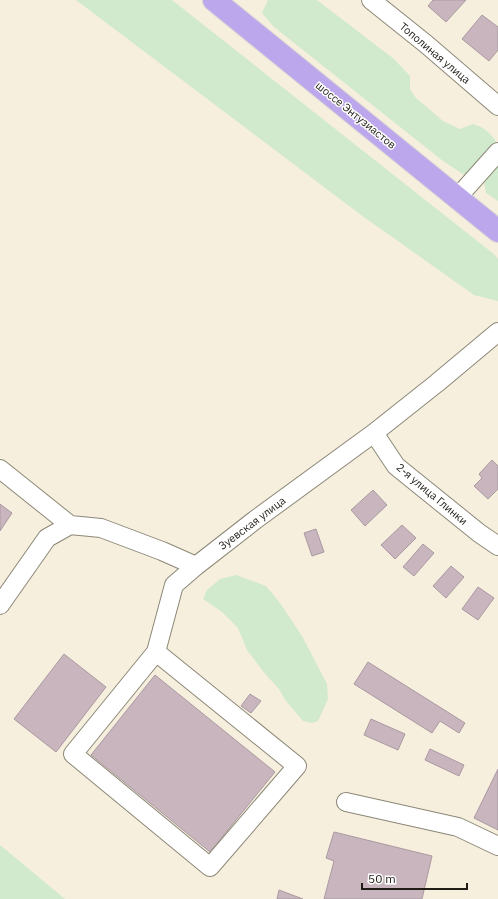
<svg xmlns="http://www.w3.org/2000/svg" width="498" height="899" viewBox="0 0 498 899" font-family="'IBM Plex Sans',sans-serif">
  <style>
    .green { fill: #d1eacd }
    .building { fill: #c8b5be; stroke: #ab99a1 }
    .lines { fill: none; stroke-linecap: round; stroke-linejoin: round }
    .minor-casing { stroke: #8c8777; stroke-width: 20 }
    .major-casing { stroke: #d7d6d5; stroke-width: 24 }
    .minor { stroke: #fff; stroke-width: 18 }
    .major { stroke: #bda7ec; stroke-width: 22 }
    .labels { text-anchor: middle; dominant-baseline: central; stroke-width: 3; stroke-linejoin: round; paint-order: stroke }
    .street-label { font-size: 11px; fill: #201d17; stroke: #fff }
  </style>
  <rect width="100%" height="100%" fill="#f6efde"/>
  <path class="green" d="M 76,0 L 172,0 L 495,255 L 498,259 L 498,301 L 474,295 L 361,215 Z
    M 268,0 L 317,0 L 394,59 L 410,76 L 410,89 L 415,97 L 443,121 L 460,129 L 473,124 C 485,128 490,132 497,143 L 492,151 L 471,173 L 464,175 L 443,161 L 274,27 L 262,13 Z
    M 498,164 L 498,201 L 486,193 L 484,183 L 491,170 Z
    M 236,575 L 266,586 L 280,603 L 302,636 L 327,684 L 328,699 L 318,721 L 311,723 L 303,721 L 285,700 L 279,689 L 266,675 L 247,650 L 238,628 L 222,612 L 203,599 L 207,590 L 220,579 Z
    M 0,845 L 65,899 L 0,899 Z"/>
  <path class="building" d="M 433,0 L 466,0 L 446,22 L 428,6 Z
    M 482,15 L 498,27 L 498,50 L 489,61 L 462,39 Z
    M 492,460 L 498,466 L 498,489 L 488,499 L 474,486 L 482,478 L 479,474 Z
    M 373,490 L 387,505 L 365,526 L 351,510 Z
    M 0,504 L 12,513 L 0,531 Z
    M 402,525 L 416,538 L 395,559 L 381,545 Z
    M 316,529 L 324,552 L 312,556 L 304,533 Z
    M 423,544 L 434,553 L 414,576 L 403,567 Z
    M 451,566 L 464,577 L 446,598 L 433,586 Z
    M 478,587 L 494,598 L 478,620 L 462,609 Z
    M 64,654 L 106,687 L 56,752 L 14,719 Z
    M 368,662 L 465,723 L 459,733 L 440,721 L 432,733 L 354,684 Z
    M 155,675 L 275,772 L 210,852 L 91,755 Z
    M 250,694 L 261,701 L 251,713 L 241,706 Z
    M 371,719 L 405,734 L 398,750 L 364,735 Z
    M 430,749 L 464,765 L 459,776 L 425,760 Z
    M 498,769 L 498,830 L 474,818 Z
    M 334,832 L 432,856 L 422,899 L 324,899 L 334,861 L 326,858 Z
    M 279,890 L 303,899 L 277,899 Z"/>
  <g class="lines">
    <defs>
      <path id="minor" d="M 371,0 L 426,44 L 498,106
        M 457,198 L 498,152
        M 374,433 L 396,466 L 479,533 L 498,546
        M 0,469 L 70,525
        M 0,605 L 47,538 L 70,525 L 101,528 L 162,551 L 196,566 L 255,520 L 374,433 L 437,383 L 498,332
        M 156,652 L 297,766 L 210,867 L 73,754 L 156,652 L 174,585 L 196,566
        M 346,802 L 458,827 L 498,846"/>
      <path id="major" d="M 214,0 L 498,231"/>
    </defs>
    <use href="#minor" class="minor-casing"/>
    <use href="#major" class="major-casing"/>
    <use href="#minor" class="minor"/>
    <use href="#major" class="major"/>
  </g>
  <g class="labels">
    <g class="street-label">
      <text transform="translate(435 53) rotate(40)">Тополиная улица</text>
      <text transform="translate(356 115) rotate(39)">шоссе Энтузиастов</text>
      <text transform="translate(432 494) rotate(40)">2-я улица Глинки</text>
      <text transform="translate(252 523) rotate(-37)">Зуевская улица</text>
    </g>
  </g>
  <path d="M362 883v6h105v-6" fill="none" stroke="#201d17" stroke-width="2"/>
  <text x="368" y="883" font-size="12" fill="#201d17" stroke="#ffffff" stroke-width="3" paint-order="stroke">50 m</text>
</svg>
